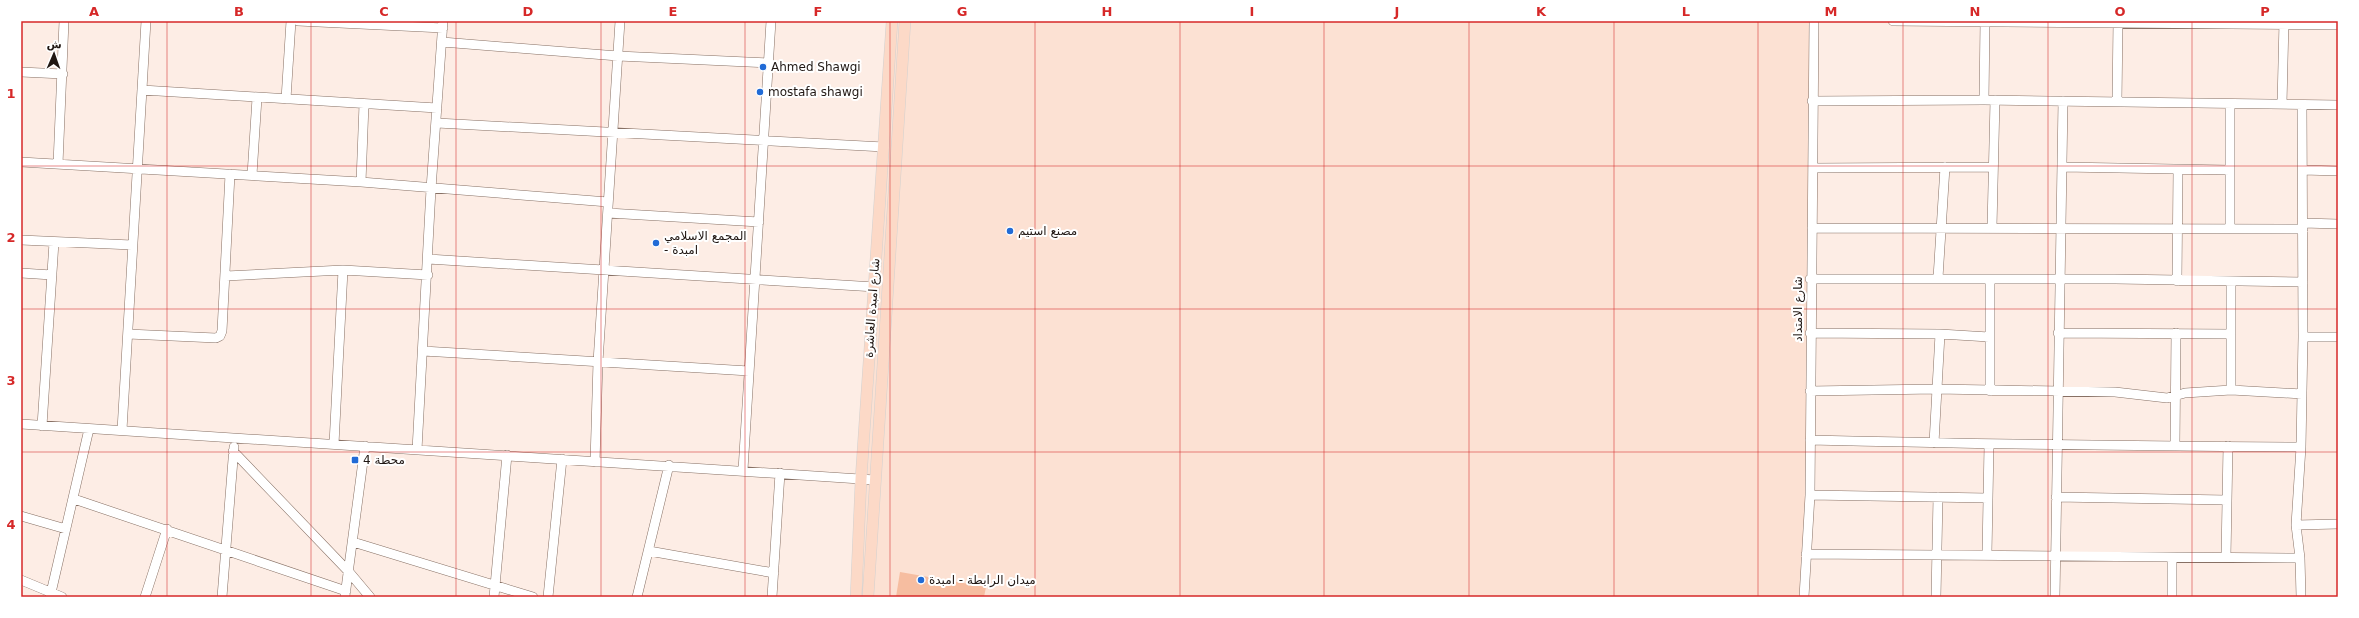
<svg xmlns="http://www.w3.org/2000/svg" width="2359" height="618" viewBox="0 0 2359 618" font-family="'DejaVu Sans','Noto Naskh Arabic',sans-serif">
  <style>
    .built { fill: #fce1d3 }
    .green { fill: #f6bda0 }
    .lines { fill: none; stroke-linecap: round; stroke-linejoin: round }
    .minor-casing { stroke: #877064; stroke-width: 10 }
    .major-casing { stroke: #d2d1d0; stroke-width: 12 }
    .minor { stroke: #fff; stroke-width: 9 }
    .major { stroke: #fcd9c7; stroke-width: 11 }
    .grid { fill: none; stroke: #d62828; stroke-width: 1; stroke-opacity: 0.55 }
    .poi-dot { fill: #216bd6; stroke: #fff; stroke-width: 1.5 }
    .labels { text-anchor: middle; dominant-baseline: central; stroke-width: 4; stroke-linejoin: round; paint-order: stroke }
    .poi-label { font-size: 12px; fill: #201713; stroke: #fff; text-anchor: start }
    .street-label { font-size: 12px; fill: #201713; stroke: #fff }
    .neatline { fill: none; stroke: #d62828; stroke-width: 1.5 }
    .grid-label { font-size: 13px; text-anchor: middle; font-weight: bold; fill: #d62828 }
  </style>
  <rect width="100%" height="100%" fill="#fdede5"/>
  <path class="built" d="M 893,21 L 1812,21 L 1808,597 L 857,597 Z"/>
  <path class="green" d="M 900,572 L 986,587 L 984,597 L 896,597 Z"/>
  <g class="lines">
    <defs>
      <path id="minor" d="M 298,21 L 443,28
        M 1893,21 L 2338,25
        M 442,42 L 618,56 L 769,63
        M 21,72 L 63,74
        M 142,90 L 437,108
        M 286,99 L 291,21
        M 1984,100 L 1985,21
        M 1812,101 L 1984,100 L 2338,105
        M 2117,102 L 2118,21
        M 2282,104 L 2284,21
        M 437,123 L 884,147
        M 21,162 L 361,182 L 608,202
        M 58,164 L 64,21
        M 2063,167 L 2230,170
        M 1813,168 L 1993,167
        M 2303,170 L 2338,171
        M 252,175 L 257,98
        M 361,182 L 364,104
        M 608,213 L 759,222
        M 2303,223 L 2338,224
        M 1992,227 L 1995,100
        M 1812,228 L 2303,229
        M 2230,228 L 2230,104
        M 21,240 L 132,245
        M 428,259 L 875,287
        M 21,273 L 52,275
        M 226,276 L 343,270 L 428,275
        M 1938,278 L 1945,167
        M 1810,279 L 2115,279 L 2303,282
        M 2177,281 L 2178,170
        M 1810,333 L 1940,334 L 1989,337
        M 2058,333 L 2231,334
        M 128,334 L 216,338 L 220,336 L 222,331 L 230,174
        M 2303,337 L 2338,337
        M 423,351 L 749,371
        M 2231,390 L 2231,281
        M 1810,391 L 1936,389 L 2115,392 L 2167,398 L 2185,393 L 2231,390 L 2302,394
        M 1990,391 L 1990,279
        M 21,424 L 875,480
        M 42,426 L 54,242
        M 122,430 L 146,21
        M 1810,440 C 1974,444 2137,446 2301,447
        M 1934,443 L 1940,334
        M 334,444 L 343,270
        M 2175,445 L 2176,333
        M 417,450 L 431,189 L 443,21
        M 233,451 L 349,572 L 370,597
        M 595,462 L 598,362 L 620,21
        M 743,470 L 771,21
        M 1810,495 L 1988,498
        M 2056,497 L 2227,500
        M 74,499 L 346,591
        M 21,516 L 66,529
        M 2296,525 L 2338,524
        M 353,542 L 533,597
        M 649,551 L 774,573
        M 1806,554 L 2300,558
        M 1987,554 L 1989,445
        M 2226,557 L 2228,446
        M 21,580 L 62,597
        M 345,596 L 365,446
        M 50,597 L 89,429
        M 145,597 L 167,529
        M 222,597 L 234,447
        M 494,597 L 507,455
        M 548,597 L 562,459
        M 637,597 L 669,465
        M 772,597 L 780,473
        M 1804,597 L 1810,495 L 1814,21
        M 1936,597 L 1938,497
        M 2055,597 L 2063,101
        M 2172,597 L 2172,557
        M 2301,597 L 2300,558 L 2296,525 L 2301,447 L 2303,337 L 2302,105"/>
      <path id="major" d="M 856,597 L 861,479 L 892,21
        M 868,597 L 905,21"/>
    </defs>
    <use href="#minor" class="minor-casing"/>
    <use href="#major" class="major-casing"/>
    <use href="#minor" class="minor"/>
    <use href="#major" class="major"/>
  </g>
  <path class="grid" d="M 167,21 L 167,597M 311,21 L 311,597M 456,21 L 456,597M 601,21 L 601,597M 745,21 L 745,597M 890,21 L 890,597M 1035,21 L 1035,597M 1180,21 L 1180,597M 1324,21 L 1324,597M 1469,21 L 1469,597M 1614,21 L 1614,597M 1758,21 L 1758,597M 1903,21 L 1903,597M 2048,21 L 2048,597M 2192,21 L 2192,597M 21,166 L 2338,166M 21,309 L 2338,309M 21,452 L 2338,452"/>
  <g class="poi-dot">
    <circle cx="763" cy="67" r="4"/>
    <circle cx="760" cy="92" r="4"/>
    <circle cx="1010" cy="231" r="4"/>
    <circle cx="656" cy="243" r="4"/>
    <rect x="351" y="456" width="8" height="8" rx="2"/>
    <circle cx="921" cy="580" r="4"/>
  </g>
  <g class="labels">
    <g class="poi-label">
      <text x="771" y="67">Ahmed Shawgi</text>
      <text x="768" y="92">mostafa shawgi</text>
      <text x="1018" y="231">مصنع استيم</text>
      <text x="664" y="236">المجمع الاسلامي<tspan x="664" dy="14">- امبدة</tspan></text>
      <text x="363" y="460">محطة 4</text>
      <text x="929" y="580">ميدان الرابطة - امبدة</text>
    </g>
    <g class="street-label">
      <text transform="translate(872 308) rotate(-86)">شارع امبدة العاشرة</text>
      <text transform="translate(1798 309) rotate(-90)">شارع الامتداد</text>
    </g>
  </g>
  <rect width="2359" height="618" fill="none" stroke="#ffffff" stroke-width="44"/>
  <g transform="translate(54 54) rotate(2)" stroke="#ffffff" stroke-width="3" paint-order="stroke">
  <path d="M0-3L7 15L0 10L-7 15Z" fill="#201713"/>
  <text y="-6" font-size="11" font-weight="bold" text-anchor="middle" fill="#201713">ش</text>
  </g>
  <rect x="22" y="22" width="2315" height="574" class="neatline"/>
  <g class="grid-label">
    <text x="94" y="16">A</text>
    <text x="239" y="16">B</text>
    <text x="384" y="16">C</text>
    <text x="528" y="16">D</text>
    <text x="673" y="16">E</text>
    <text x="818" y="16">F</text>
    <text x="962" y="16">G</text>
    <text x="1107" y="16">H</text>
    <text x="1252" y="16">I</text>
    <text x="1397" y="16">J</text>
    <text x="1541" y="16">K</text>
    <text x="1686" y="16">L</text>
    <text x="1831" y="16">M</text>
    <text x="1975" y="16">N</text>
    <text x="2120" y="16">O</text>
    <text x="2265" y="16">P</text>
    <text x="11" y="98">1</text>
    <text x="11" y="242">2</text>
    <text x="11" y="385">3</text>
    <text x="11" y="529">4</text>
  </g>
</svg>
